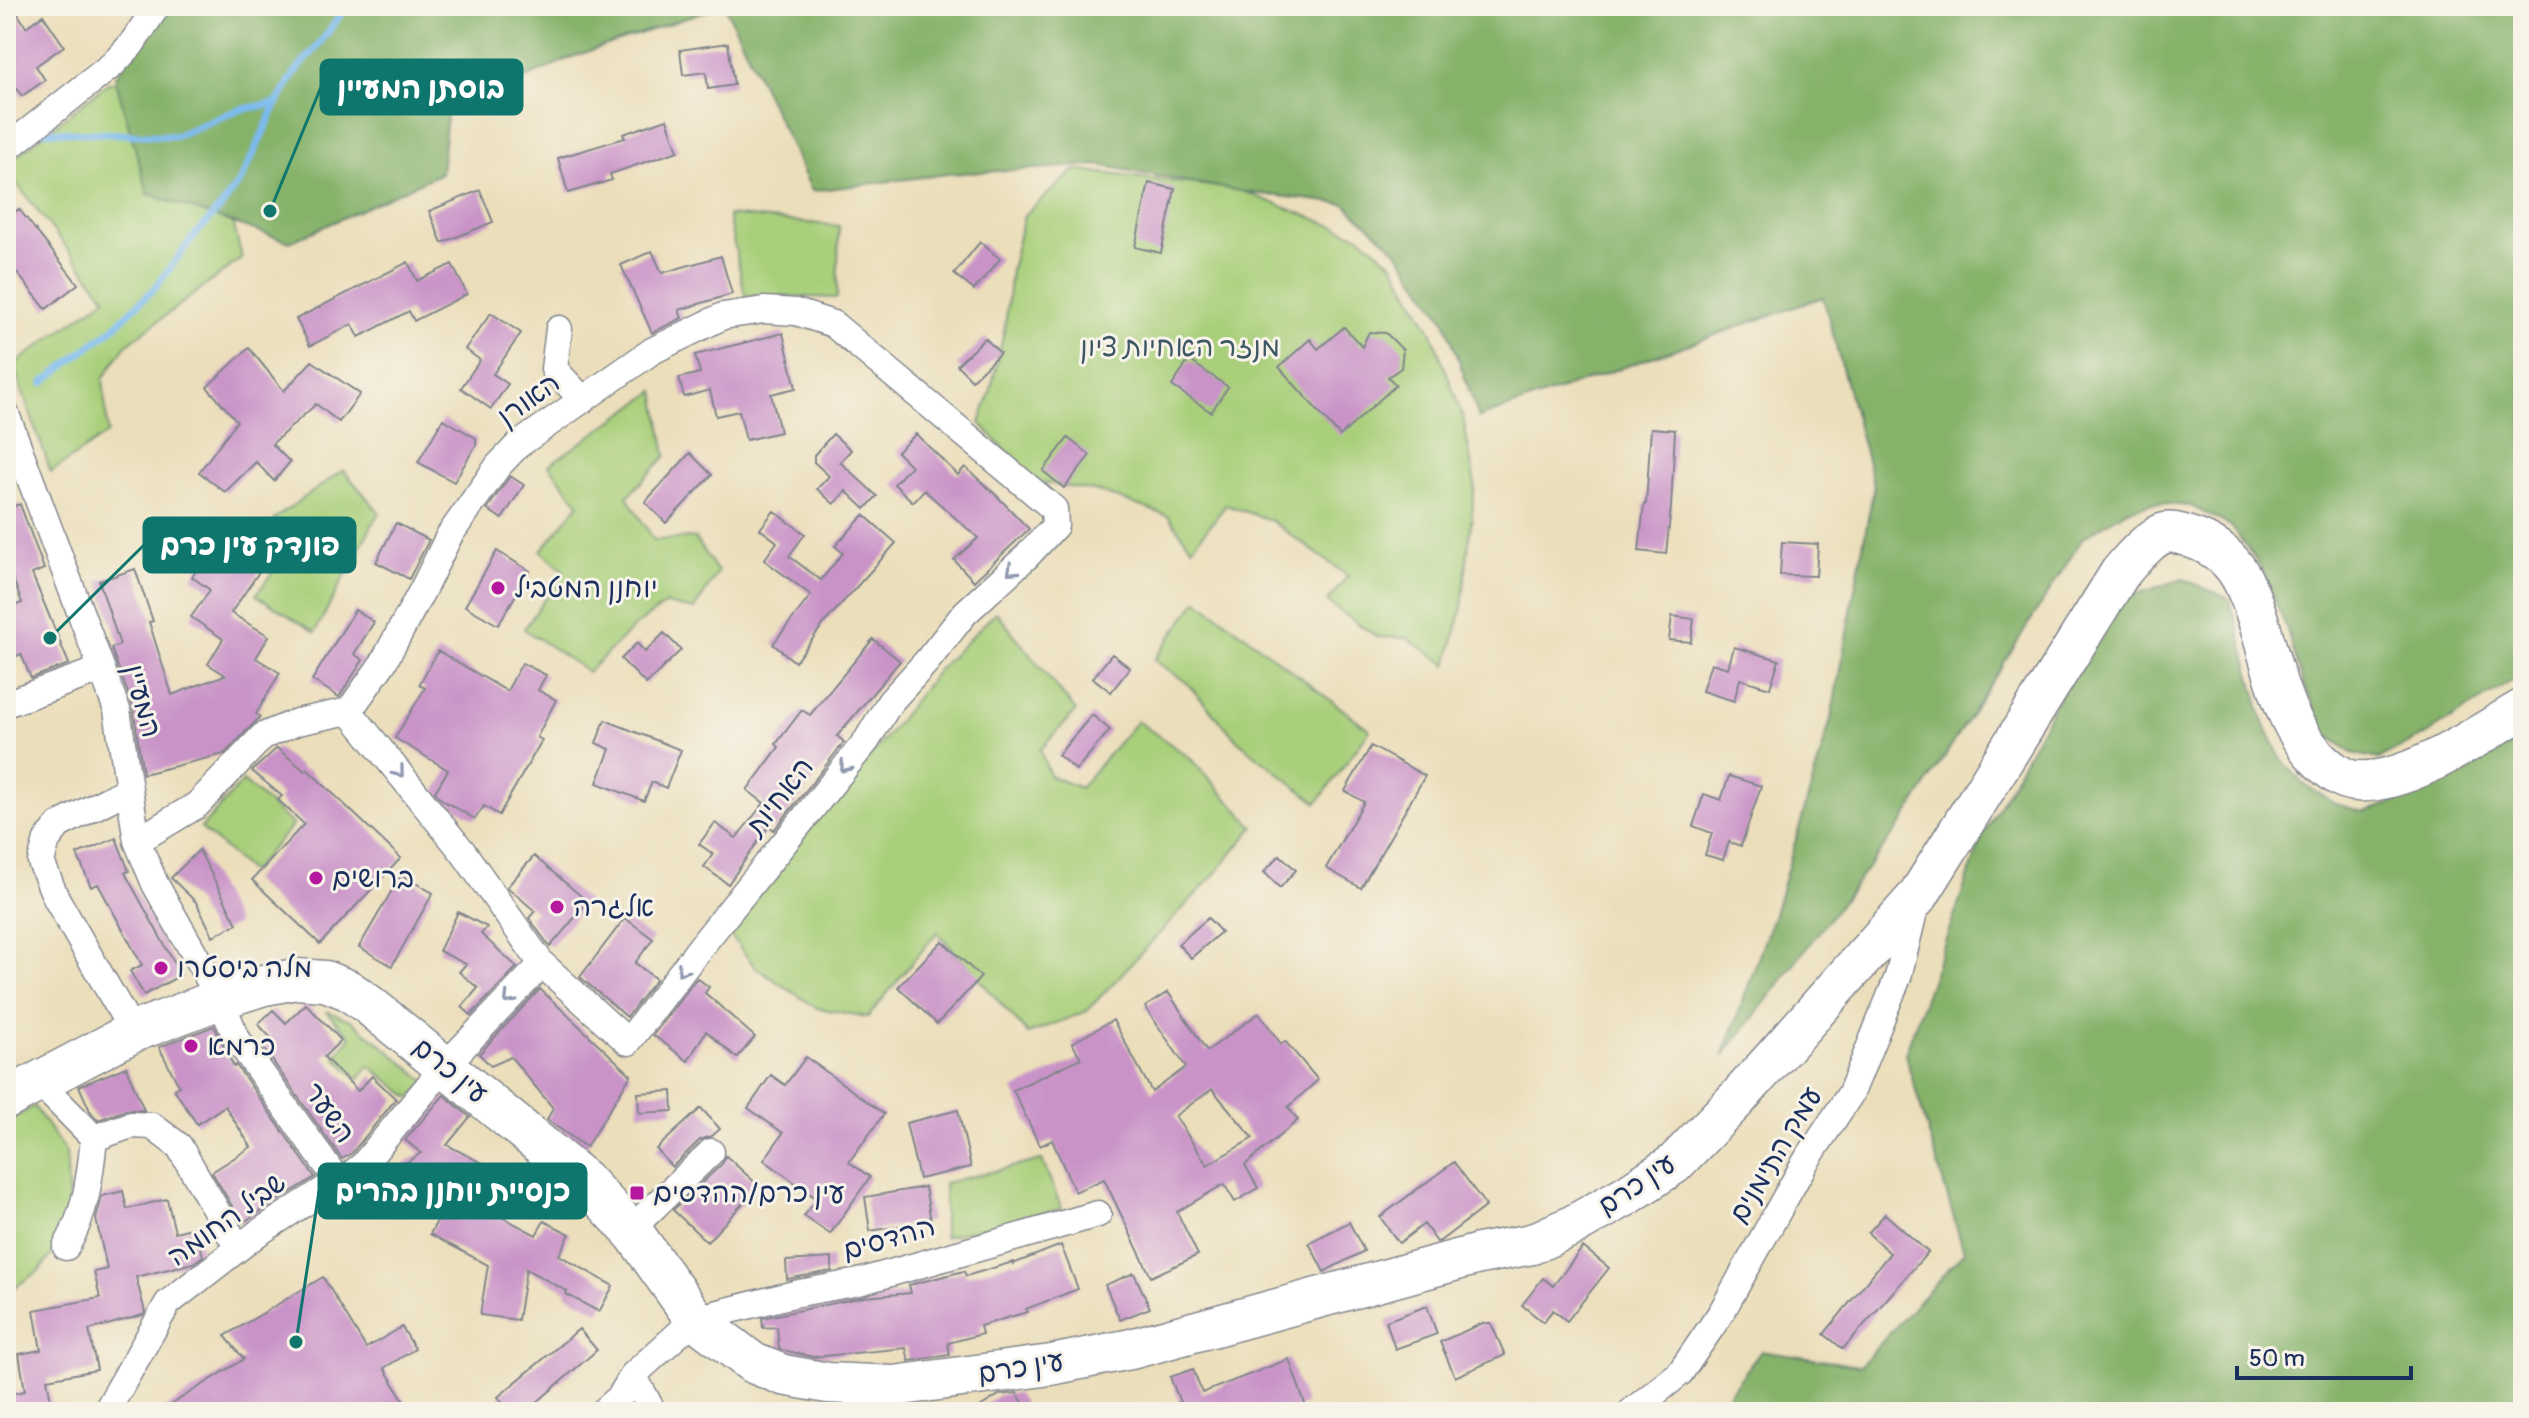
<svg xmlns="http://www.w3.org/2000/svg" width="2529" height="1418" viewBox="0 0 2529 1418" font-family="Pangolin,'Playpen Sans Hebrew',sans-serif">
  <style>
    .green { fill: #a9cf7a; stroke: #627f6c; stroke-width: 2 }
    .forest { fill: #86b26a; stroke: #507064; stroke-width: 2 }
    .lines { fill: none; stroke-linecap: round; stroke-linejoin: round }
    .stream { stroke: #7abaef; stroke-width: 7 }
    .building { fill: #c993c7; fill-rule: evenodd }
    .street-casing { stroke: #83868c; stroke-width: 29 }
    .primary-casing { stroke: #83868c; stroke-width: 43 }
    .street { stroke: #fff; stroke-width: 26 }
    .primary { stroke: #fff; stroke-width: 40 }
    .oneway { stroke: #8d97ae }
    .poi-dot { fill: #b5179e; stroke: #f7f3e8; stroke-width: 3 }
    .labels { text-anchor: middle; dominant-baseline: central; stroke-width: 6; stroke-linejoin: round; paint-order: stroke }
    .park-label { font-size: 28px; fill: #3e5765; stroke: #f7f3e8 }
    .street-label { font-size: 28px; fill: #1b2f5e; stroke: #f7f3e8 }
    .poi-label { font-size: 28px; fill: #1b2f5e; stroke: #f7f3e8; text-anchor: start }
    .leader { fill: none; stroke: #0f766e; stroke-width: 3 }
    .callout-dot { fill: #0f766e; stroke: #f7f3e8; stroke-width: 3 }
    .callout { fill: #0f766e; stroke: #0f766e; stroke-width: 3 }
    .callout-label { font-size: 30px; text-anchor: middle; font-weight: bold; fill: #fff }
  </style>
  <rect width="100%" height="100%" fill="#f7f3e8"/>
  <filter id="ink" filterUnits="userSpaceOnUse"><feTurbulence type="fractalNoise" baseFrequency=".0125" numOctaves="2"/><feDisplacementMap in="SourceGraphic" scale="16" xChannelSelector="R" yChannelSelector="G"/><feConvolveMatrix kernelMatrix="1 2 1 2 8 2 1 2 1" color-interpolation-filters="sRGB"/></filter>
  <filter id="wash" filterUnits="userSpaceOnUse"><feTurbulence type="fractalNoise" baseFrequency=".006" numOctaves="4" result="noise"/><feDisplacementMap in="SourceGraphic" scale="32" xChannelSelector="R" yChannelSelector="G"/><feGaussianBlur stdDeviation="1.8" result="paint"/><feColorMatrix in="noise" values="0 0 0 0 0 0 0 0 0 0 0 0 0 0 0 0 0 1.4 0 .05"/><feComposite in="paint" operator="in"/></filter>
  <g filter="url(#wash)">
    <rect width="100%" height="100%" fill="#ebdeba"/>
    <path class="green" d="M 195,71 L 242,258 L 125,346 L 103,379 L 108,433 L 51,472 L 13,365 L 106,298 L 6,170 L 6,165 L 108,83 Z
      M 1075,170 L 1237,189 L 1360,236 L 1393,264 L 1431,331 L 1463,417 L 1475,484 L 1462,608 L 1447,665 L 1407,638 L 1377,637 L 1327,602 L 1348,576 L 1270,520 L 1226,505 L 1192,548 L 1168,516 L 1100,492 L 1033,481 L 980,423 L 990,393 L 1005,328 L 1011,270 L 1024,215 Z
      M 728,215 L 839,226 L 837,298 L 745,295 Z
      M 655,391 L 666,456 L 627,497 L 654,540 L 695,538 L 718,572 L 694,610 L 666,604 L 636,625 L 588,672 L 524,629 L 564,571 L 541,551 L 579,504 L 549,465 Z
      M 343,470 L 379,512 L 315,632 L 256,595 L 296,539 L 274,519 Z
      M 1198,600 L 1370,730 L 1317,803 L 1238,741 L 1186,682 L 1154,660 Z
      M 996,612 L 1076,711 L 1040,750 L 1050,776 L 1080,788 L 1137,721 L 1189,757 L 1254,827 L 1214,875 L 1087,1011 L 1028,1034 L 937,932 L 868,1017 L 817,1008 L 755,967 L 726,930 L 884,740 L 937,671 Z
      M 243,781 L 293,825 L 251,872 L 201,828 Z
      M 326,1011 L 351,1020 L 427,1082 L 411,1098 L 369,1066 L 358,1079 L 335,1057 L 351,1037 Z
      M 34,1106 L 66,1153 L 69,1203 L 59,1245 L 40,1270 L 14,1288 L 6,1290 L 6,1123 Z
      M 1042,1160 L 1062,1209 L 944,1237 L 944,1183 Z"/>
    <path class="forest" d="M 160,6 L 721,6 L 572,57 L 447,114 L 441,173 L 290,242 L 148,194 L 115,78 Z
      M 725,6 L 2523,6 L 2523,674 L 2427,734 L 2379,759 L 2352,753 L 2326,734 L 2304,685 L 2286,627 L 2261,567 L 2231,526 L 2191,506 L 2153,503 L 2127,510 L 2083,538 L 1903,822 L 1723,1057 L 1775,911 L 1831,719 L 1874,486 L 1823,297 L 1479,418 L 1445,321 L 1396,250 L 1345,204 L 1245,192 L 1099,165 L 947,174 L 812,191 Z
      M 2183,579 L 2230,599 L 2263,721 L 2280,757 L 2302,783 L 2336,804 L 2364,812 L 2412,797 L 2523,737 L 2523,1412 L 1715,1412 L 1761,1351 L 1860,1366 L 1964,1252 L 1905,1054 L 1982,838 L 2065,685 L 2120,599 Z"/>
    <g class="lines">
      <path class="stream" d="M 40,131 L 175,136 L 238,110 L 277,103
        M 43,383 L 112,329 L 156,287 L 193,237 L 221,207 L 241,180 L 277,103 L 296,71 L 317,47 L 347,6"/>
    </g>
    <g id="blocks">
      <path class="building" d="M 18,14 L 26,27 L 43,15 L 64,46 L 36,66 L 45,80 L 22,96 L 6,72 L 6,22 Z
        M 728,43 L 734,85 L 708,89 L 706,72 L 683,75 L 680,50 Z
        M 667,119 L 678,151 L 610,174 L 612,180 L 568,193 L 558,158 L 625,138 L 623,134 Z
        M 1149,183 L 1175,189 L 1161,253 L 1135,247 Z
        M 480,190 L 493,222 L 442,243 L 429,211 Z
        M 19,209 L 78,284 L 46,309 L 6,259 L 6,219 Z
        M 980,242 L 1000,259 L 974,290 L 954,274 Z
        M 652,251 L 662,273 L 721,256 L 732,294 L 679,310 L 682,318 L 652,333 L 621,265 Z
        M 408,262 L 417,281 L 452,264 L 467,294 L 414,321 L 409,311 L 359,337 L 352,324 L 310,346 L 296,319 Z
        M 491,313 L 521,333 L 493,374 L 508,384 L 491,409 L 461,388 L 480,360 L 465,349 Z
        M 1344,327 L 1362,347 L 1369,332 L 1386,333 L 1403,350 L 1401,368 L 1388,377 L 1396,385 L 1340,436 L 1279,367 L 1310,339 L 1318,349 Z
        M 783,333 L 796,388 L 771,394 L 780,432 L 746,440 L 739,411 L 716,416 L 710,390 L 684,397 L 679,378 L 700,373 L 695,355 Z
        M 985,338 L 1000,353 L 972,380 L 957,365 Z
        M 249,348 L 284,391 L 312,361 L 360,394 L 339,422 L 316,404 L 272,444 L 290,462 L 274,481 L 256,462 L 225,492 L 199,472 L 237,421 L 207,387 Z
        M 1189,360 L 1228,387 L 1211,412 L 1172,386 Z
        M 443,419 L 476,438 L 476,445 L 454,482 L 418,462 Z
        M 1651,428 L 1675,430 L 1671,507 L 1666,554 L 1639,551 L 1644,504 L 1646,504 Z
        M 833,434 L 851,450 L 840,462 L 877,496 L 865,509 L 846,491 L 834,504 L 817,489 L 829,476 L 814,462 L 814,455 Z
        M 916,434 L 958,475 L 965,467 L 996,495 L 1029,529 L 974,581 L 954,560 L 978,538 L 924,490 L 913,502 L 894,484 L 911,466 L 897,452 Z
        M 1068,438 L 1090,455 L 1064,488 L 1043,471 Z
        M 690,453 L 712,475 L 666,523 L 645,502 Z
        M 510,476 L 524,485 L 502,519 L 487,509 Z
        M 20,504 L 44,569 L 32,574 L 69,664 L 31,678 L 21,654 L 12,658 L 6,642 L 6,609 L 22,603 L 6,560 L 6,509 Z
        M 774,511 L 805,534 L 789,556 L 821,580 L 843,553 L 835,546 L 864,515 L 896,543 L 826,621 L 795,662 L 773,644 L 811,595 L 764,560 L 777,542 L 760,529 Z
        M 396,523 L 429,540 L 409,579 L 376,562 Z
        M 228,524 L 272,553 L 231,613 L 269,636 L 256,658 L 280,673 L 256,714 L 260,717 L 224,754 L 143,774 L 133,707 L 111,648 L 120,645 L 99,581 L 135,569 L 153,621 L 149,622 L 172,695 L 225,675 L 208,664 L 223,639 L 191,617 L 210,590 L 192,577 Z
        M 1782,542 L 1818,544 L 1816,576 L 1780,575 Z
        M 497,551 L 530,571 L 498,625 L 465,606 Z
        M 355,610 L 374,622 L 354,654 L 363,660 L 339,697 L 312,680 Z
        M 1672,616 L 1694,619 L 1691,642 L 1669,640 Z
        M 664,633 L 681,650 L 646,684 L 621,659 L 637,643 L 645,652 Z
        M 873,639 L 900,661 L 837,736 L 844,742 L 820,773 L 774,830 L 769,826 L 728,884 L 704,867 L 713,854 L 699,844 L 715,823 L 736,838 L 764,803 L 747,790 L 779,747 L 776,744 L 802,710 L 810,715 Z
        M 1734,647 L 1779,660 L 1770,688 L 1740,679 L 1734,701 L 1702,691 L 1711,663 L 1728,668 Z
        M 438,651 L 507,691 L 522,663 L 546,675 L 538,690 L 556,700 L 537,737 L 542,740 L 499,815 L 484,806 L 475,819 L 441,799 L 435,792 L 448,770 L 395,738 L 425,688 L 419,685 Z
        M 1112,654 L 1130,668 L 1111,692 L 1093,678 Z
        M 1092,715 L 1110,730 L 1076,770 L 1058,755 Z
        M 605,720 L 681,750 L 666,788 L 652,782 L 644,801 L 597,783 L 610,749 L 596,743 Z
        M 1371,746 L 1425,776 L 1361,888 L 1326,868 L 1364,802 L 1345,791 Z
        M 277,748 L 305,771 L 307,769 L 401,858 L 320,944 L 252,880 L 304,824 L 278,800 L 282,796 L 252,771 Z
        M 1729,776 L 1761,786 L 1741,846 L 1729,842 L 1723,860 L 1705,855 L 1712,833 L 1693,826 L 1704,794 L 1721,800 Z
        M 116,838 L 129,871 L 125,873 L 181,975 L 144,995 L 130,971 L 142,965 L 98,884 L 91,887 L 77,854 Z
        M 199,850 L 237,924 L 213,936 L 196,902 L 171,878 Z
        M 1280,855 L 1296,870 L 1280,888 L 1264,872 Z
        M 534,856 L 588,902 L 550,947 L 529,918 L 535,911 L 507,887 Z
        M 401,875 L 433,893 L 392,966 L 359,947 Z
        M 458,912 L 487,927 L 481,934 L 517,967 L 471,1015 L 462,1007 L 478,988 L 459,972 L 466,964 L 439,951 Z
        M 625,918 L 653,939 L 635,963 L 656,979 L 627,1017 L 580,977 Z
        M 1208,918 L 1221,932 L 1191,958 L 1178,944 Z
        M 942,941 L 981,977 L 937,1024 L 898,987 Z
        M 697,978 L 709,987 L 705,993 L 755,1037 L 737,1058 L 706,1031 L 688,1061 L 653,1035 Z
        M 540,989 L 631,1075 L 586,1147 L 547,1120 L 553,1108 L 511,1057 L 491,1066 L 479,1054 Z
        M 1168,992 L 1207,1051 L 1259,1013 L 1281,1044 L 1285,1041 L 1318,1080 L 1288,1107 L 1298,1120 L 1245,1165 L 1258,1188 L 1235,1202 L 1224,1184 L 1177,1212 L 1198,1255 L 1151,1277 L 1104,1179 L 1075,1192 L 1052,1140 L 1040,1146 L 1013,1090 L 1081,1058 L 1072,1043 L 1113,1020 L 1152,1092 L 1186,1067 L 1145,1007 ZM 1212,1089 L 1253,1138 L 1207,1165 L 1175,1116 Z
        M 306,1004 L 341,1040 L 324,1057 L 358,1091 L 372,1076 L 396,1099 L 352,1153 L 342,1159 L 262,1046 L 271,1038 L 258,1024 L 273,1010 L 286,1023 Z
        M 214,1026 L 234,1067 L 236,1065 L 315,1177 L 242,1223 L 212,1172 L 251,1147 L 225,1106 L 197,1124 L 174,1089 L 179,1086 L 159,1047 Z
        M 806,1057 L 884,1114 L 849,1162 L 870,1177 L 830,1234 L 804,1216 L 817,1199 L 764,1160 L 783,1133 L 748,1108 L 771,1075 L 785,1085 Z
        M 126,1067 L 144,1110 L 126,1110 L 98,1120 L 90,1111 L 79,1086 Z
        M 672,1091 L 673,1111 L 639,1113 L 638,1093 Z
        M 444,1095 L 470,1117 L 447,1145 L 501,1173 L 485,1203 L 502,1212 L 500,1216 L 536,1235 L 544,1221 L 570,1234 L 559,1255 L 613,1286 L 599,1312 L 566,1294 L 567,1291 L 526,1269 L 518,1320 L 480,1315 L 488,1265 L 430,1234 L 461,1176 L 415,1206 L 392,1172 L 421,1153 L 405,1140 Z
        M 701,1108 L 720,1129 L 712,1136 L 700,1140 L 672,1167 L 656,1149 Z
        M 958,1110 L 971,1167 L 919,1179 L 906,1123 Z
        M 726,1156 L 759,1186 L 707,1242 L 673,1210 L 722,1164 Z
        M 1454,1162 L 1486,1206 L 1440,1241 L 1437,1242 L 1424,1224 L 1399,1243 L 1380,1217 Z
        M 925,1187 L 931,1221 L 870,1231 L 865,1197 Z
        M 123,1191 L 127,1209 L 167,1199 L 175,1232 L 196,1227 L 203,1256 L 193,1263 L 136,1277 L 145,1312 L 143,1315 L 89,1330 L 97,1370 L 47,1379 L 53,1412 L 6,1412 L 6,1395 L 25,1391 L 19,1354 L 41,1350 L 34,1310 L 100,1298 L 94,1272 L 107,1269 L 96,1219 L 102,1196 Z
        M 1885,1214 L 1928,1252 L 1843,1349 L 1824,1334 L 1890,1253 L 1868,1233 Z
        M 1349,1222 L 1364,1251 L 1324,1272 L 1309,1243 Z
        M 1061,1245 L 1078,1289 L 1026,1309 L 1027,1312 L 980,1326 L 982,1334 L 948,1343 L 950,1355 L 909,1361 L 906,1348 L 813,1357 L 779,1349 L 777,1327 L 763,1328 L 762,1318 L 864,1297 L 911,1293 L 909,1285 L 964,1271 L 966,1276 L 1013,1262 L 1013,1264 Z
        M 1583,1247 L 1609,1268 L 1567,1321 L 1553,1310 L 1543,1322 L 1522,1305 L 1543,1278 L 1553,1286 Z
        M 832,1258 L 832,1271 L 787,1279 L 786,1261 Z
        M 1134,1273 L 1150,1308 L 1120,1320 L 1105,1285 Z
        M 323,1277 L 366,1348 L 402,1327 L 415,1349 L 384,1368 L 411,1412 L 159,1412 L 244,1359 L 225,1336 Z
        M 1427,1306 L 1437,1334 L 1395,1349 L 1386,1321 Z
        M 1483,1323 L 1491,1323 L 1505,1355 L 1455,1377 L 1440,1342 Z
        M 579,1329 L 597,1350 L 535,1404 L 541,1412 L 510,1412 L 498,1397 Z
        M 1289,1359 L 1305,1404 L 1284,1412 L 1158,1412 L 1180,1402 L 1170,1377 L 1193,1369 L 1202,1393 Z
        M 1017,1393 L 1029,1412 L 972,1412 L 999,1395 Z"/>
    </g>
  </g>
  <g filter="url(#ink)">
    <use href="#blocks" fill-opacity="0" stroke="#83868c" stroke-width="2"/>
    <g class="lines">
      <defs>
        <path id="street" d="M 6,149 L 113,64 L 131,45 L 157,6
          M 559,329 L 554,369 L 583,400
          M 6,414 L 117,710 L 137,841 L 155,884 L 220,999 L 237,1039 L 338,1181
          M 11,702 L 102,669
          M 129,789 L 59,825 L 47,840 L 41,862 L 56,898 L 133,1032
          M 137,841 L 197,805 L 263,736 L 297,722 L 349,711 L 383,663 L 424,587 L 449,536 L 498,466 L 518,445 L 652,351 L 723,316 L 764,310 L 796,312 L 833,324 L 1054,509 L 1055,526 L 1027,556 L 965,613 L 927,661 L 890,702 L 867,740 L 702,945 L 628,1042 L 542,964
          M 38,1081 L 94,1138 L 131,1125 L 152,1126 L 179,1146 L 238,1248
          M 630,1230 L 711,1152
          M 66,1247 C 86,1213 90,1177 94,1138
          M 633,1375 L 653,1412
          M 106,1412 L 168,1303 L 258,1233 L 338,1181 L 349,1176 L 363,1165 L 444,1067 L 542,964 L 463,852 L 349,711
          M 603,1412 L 620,1397 L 633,1375 L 695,1319 L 794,1294 L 859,1282 L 1098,1214
          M 1631,1412 L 1680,1373 L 1721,1313 L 1806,1161 L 1851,1093 L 1898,977 L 1916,904"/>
        <path id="primary" d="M 6,1099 L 133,1032 L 220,999 L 264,985 L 296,979 L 325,981 L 348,990 L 369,1005 L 584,1180 L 635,1235 L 695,1319 L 753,1363 L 783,1375 L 828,1383 L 894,1386 L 1051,1365 L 1131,1349 L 1479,1254 L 1532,1244 L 1574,1225 L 1627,1195 L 1674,1164 L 1737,1099 L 1918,896 L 2120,573 C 2129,562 2151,536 2165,533 C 2174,531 2187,536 2195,539 C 2214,546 2231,559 2241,577 C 2273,638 2271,723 2330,769 C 2338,775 2346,781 2357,781 C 2407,785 2480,734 2523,709"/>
      </defs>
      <use href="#street" class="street-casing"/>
      <use href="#primary" class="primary-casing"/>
      <use href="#street" class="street"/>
      <use href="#primary" class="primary"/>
    </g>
    <defs><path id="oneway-chevron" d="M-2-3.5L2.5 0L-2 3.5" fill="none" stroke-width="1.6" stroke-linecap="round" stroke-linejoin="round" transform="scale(2)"/></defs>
    <g class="oneway">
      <use href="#oneway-chevron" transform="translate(1012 570) rotate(137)"/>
      <use href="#oneway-chevron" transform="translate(845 767) rotate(130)"/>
      <use href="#oneway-chevron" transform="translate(399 772) rotate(51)"/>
      <use href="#oneway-chevron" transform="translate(682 970) rotate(127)"/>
      <use href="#oneway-chevron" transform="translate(509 999) rotate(134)"/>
    </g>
  </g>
  <g class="poi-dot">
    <circle cx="498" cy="588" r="8"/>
    <circle cx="316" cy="878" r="8"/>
    <circle cx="557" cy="907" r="8"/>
    <circle cx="161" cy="968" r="8"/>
    <circle cx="191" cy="1046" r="8"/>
    <rect x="629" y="1185" width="16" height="16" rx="4"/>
  </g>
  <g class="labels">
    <g class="park-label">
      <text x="1180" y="347">מנזר האחיות ציון</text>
    </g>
    <g class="street-label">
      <text transform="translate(529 400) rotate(-36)">האורן</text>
      <text transform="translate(142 701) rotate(75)">המעיין</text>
      <text transform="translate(780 797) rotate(-52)">האחיות</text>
      <text transform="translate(450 1071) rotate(39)">עין כרם</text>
      <text transform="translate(329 1113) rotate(55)">השער</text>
      <text transform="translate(1776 1155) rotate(-59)">עמק התימנים</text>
      <text transform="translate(1637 1185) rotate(-34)">עין כרם</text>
      <text transform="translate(227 1220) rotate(-36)">שביל החומה</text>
      <text transform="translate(889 1239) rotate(-16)">ההדסים</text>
      <text transform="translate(1021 1368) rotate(-9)">עין כרם</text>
    </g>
    <g class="poi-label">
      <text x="514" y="588">יוחנן המטביל</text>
      <text x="332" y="878">ברושים</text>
      <text x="573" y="907">אלגרה</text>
      <text x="177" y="968">מלה ביסטרו</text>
      <text x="207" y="1046">כרמא</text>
      <text x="653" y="1193">עין כרם/ההדסים</text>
    </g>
  </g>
  <path class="leader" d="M270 211L321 87M50 638L144 545M296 1342L319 1191"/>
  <g class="callout-dot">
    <circle cx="270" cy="211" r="8"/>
    <circle cx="50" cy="638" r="8"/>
    <circle cx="296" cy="1342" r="8"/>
  </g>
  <g class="callout">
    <rect x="321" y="60" width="201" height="54" rx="8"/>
    <rect x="144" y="518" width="211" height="54" rx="8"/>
    <rect x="319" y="1164" width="267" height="54" rx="8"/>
  </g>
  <g class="callout-label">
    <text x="421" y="98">בוסתן המעיין</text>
    <text x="250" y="555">פונדק עין כרם</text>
    <text x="453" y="1201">כנסיית יוחנן בהרים</text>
  </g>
  <rect width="2529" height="1418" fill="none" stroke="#f7f3e8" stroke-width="32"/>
  <path d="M2237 1366v12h174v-12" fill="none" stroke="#1b2f5e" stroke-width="4"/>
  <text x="2249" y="1366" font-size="24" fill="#1b2f5e" stroke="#f7f3e8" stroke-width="6" paint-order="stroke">50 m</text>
</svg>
